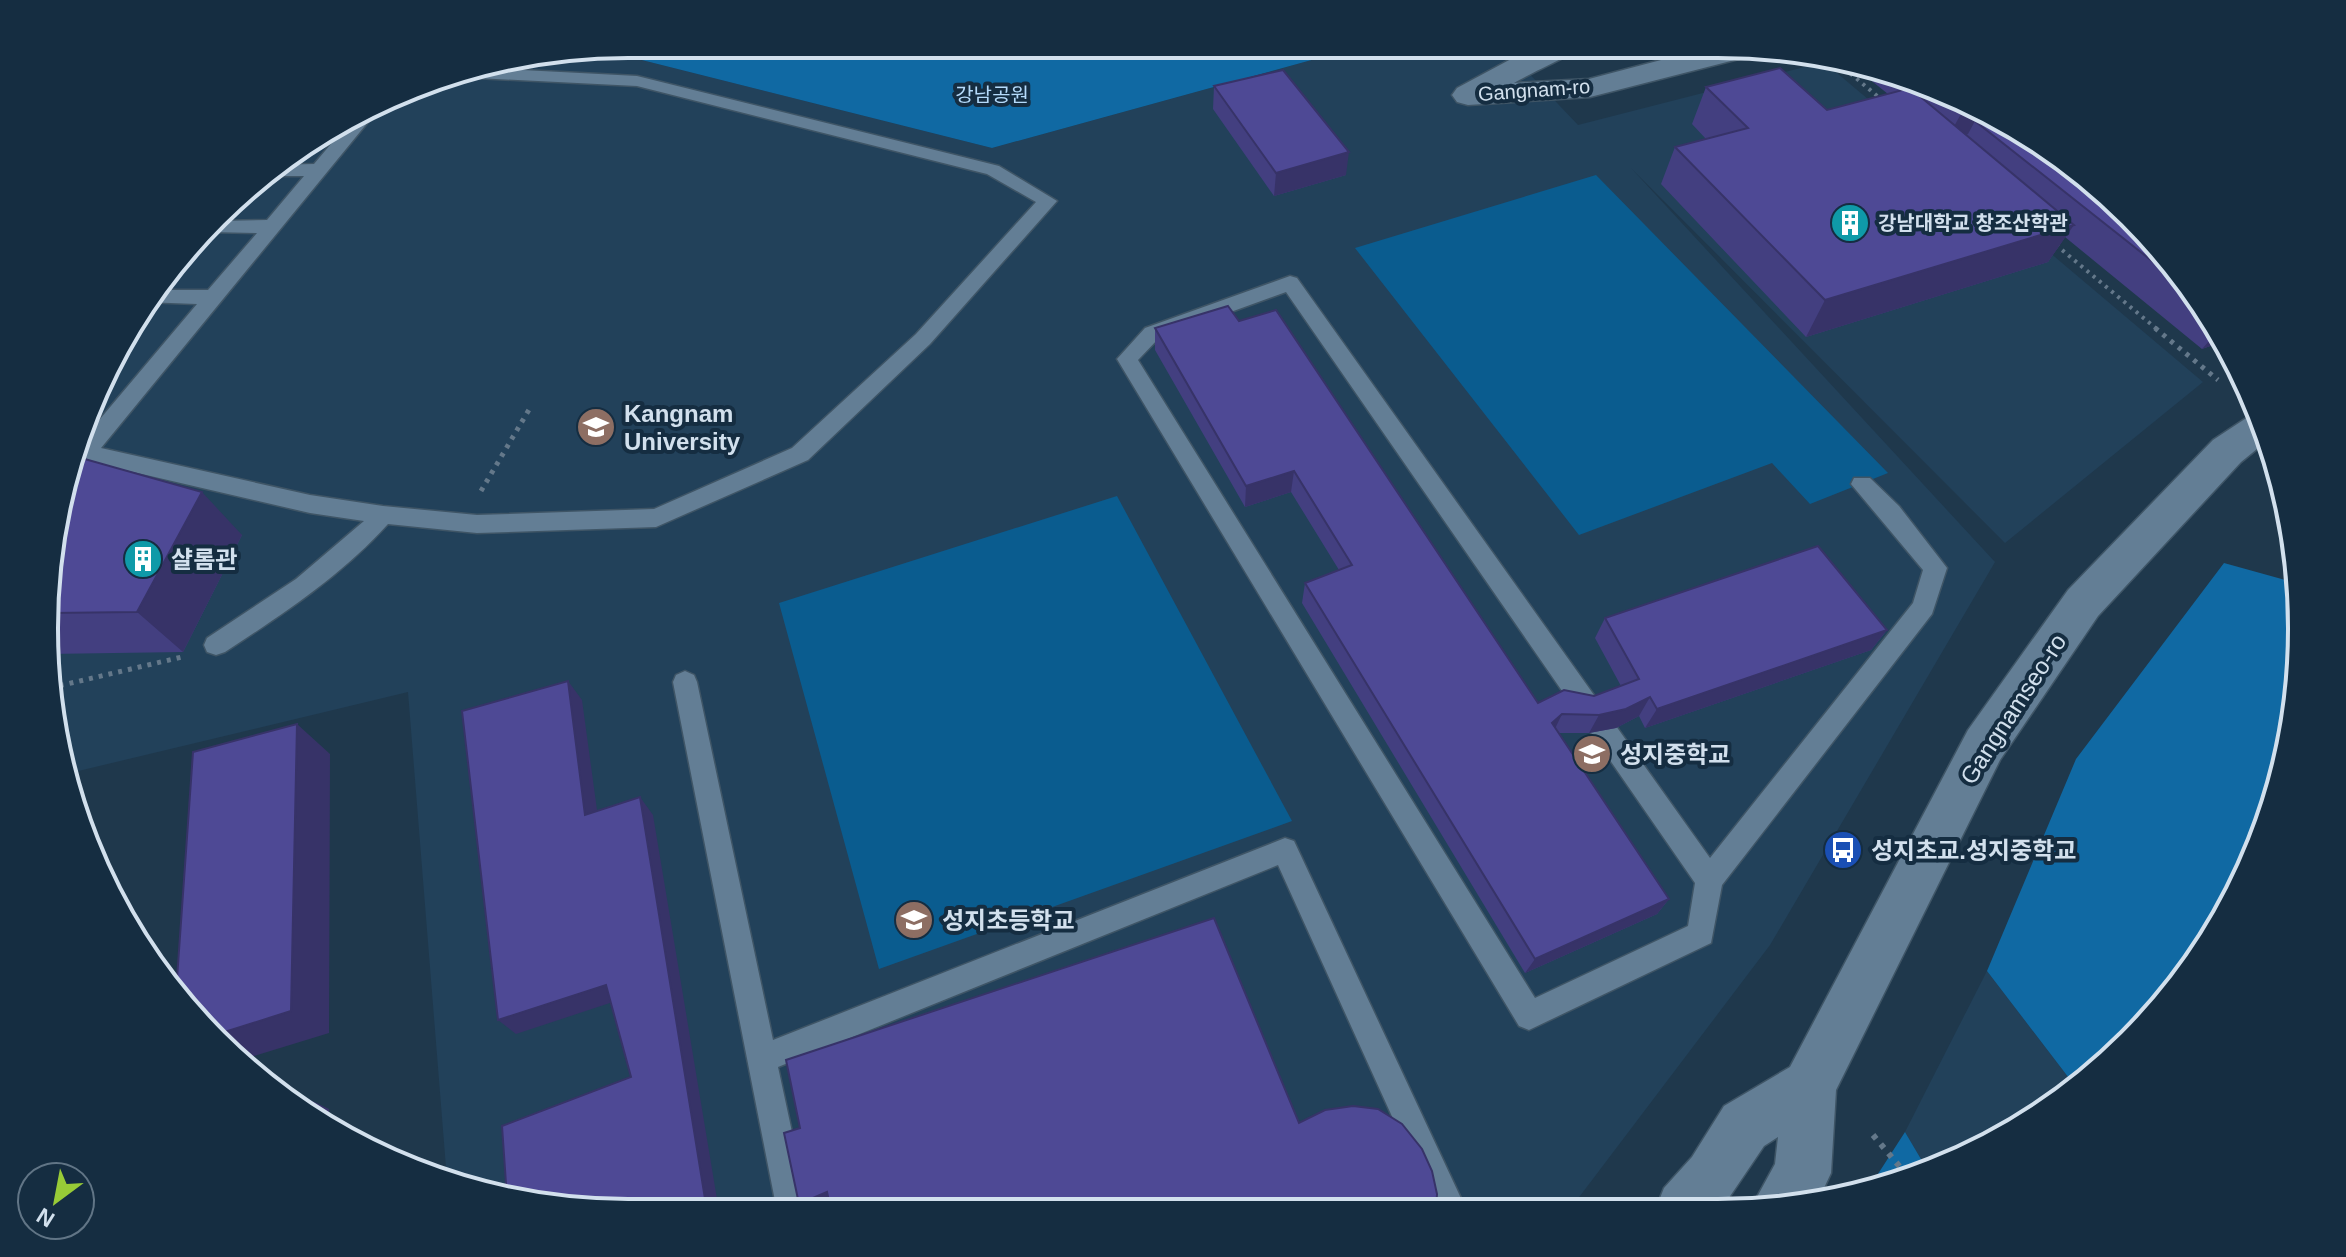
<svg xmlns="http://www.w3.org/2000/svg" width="2346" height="1257" viewBox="0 0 2346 1257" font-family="Arial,'Noto Sans KR',sans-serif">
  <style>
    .built { fill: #22415a }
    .green { fill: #0a5c8f }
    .forest { fill: #1069a3 }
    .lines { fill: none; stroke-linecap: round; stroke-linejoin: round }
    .service-casing { stroke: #3f5566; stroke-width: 3 }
    .tertiary-casing { stroke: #3f5566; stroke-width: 3 }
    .path-far2 { stroke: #64788a; stroke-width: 4; stroke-dasharray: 3 5; stroke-linecap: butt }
    .path-far1 { stroke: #64788a; stroke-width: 5; stroke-dasharray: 4 6; stroke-linecap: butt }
    .path { stroke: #64788a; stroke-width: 6; stroke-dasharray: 5 7; stroke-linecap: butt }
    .service { fill: #637e95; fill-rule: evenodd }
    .tertiary { fill: #637e95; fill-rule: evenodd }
    .wall { fill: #433f80 }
    .shaded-wall { fill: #373368 }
    .building { fill: #4e4995; stroke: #373368; stroke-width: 2 }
    .labels { text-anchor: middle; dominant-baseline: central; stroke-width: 8; stroke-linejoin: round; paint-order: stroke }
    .far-street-label { font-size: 20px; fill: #d2e0ed; stroke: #152d41 }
    .far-park-label { font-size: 20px; fill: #b5dbfb; stroke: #152d41 }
    .far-poi-label { font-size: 20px; font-weight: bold; fill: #d2e0ed; stroke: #152d41; text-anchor: start }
    .poi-label { font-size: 24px; font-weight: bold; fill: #d2e0ed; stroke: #152d41; text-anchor: start }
    .street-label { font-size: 24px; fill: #d2e0ed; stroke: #152d41 }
    .rim { fill: none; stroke: #d2e0ed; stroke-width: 4 }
  </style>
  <rect width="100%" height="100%" fill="#1f384c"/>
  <path class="built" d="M 1366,45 L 1502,45 L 1578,125 L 1824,62 L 2203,382 L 2005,543 L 1631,168 L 1995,562 L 1770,945 L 1580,1196 L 1566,1209 L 591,1212 L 477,1193 L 447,1180 L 408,692 L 70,773 L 45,667 L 64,478 L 142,304 L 272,165 L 440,75 L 598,49 L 992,148 Z
    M 1987,971 L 2075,1086 L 2042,1115 L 1928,1171 L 1905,1132 Z"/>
  <path class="green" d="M 1596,175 L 1888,473 L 1810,504 L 1772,463 L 1579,535 L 1355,248 Z
    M 1117,496 L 1292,821 L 879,969 L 779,603 Z"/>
  <path class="forest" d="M 629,44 L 1366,45 L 992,148 L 598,49 Z
    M 2224,563 L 2300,584 L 2297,704 L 2271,816 L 2224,920 L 2157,1014 L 2075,1086 L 1987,971 L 2076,759 Z
    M 1905,1132 L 1928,1171 L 1906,1182 L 1867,1191 Z"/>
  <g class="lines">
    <defs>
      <path id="service" d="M 483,68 L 637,76 L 999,166 L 1057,201 L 930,344 L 808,460 L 656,527 L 477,533 L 388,524 C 341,576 283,614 225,652 L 216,655 L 207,652 L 204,645 L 207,638 L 296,579 L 364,521 L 310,513 L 73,458 L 79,444 L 197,304 L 144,302 L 155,290 L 208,290 L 257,233 L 210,232 L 220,221 L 267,220 L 304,176 L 262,176 L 272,165 L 314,164 L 347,125 L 370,113 L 373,116 L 101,448 L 310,495 L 383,506 L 477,515 L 654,509 L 792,448 L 916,334 L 1036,202 L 987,174 L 637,86 L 457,77 L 450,74 Z
        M 1290,276 L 1297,278 L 1710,858 L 1913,603 L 1923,570 L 1851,484 L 1854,478 L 1870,478 L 1899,506 L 1947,568 L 1932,614 L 1722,885 L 1711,943 L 1529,1030 L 1519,1026 L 1117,359 L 1145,328 ZM 1286,292 L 1695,883 L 1688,926 L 1535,998 L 1138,360 L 1159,338 Z
        M 685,671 L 694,675 L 697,682 L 773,1040 L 1285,838 L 1294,841 L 1466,1209 L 1434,1209 L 1278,865 L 778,1067 L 809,1211 L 777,1211 L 673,682 L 676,675 Z"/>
      <path id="tertiary" d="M 1537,45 L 1586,45 C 1583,49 1525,76 1514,83 L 1589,79 L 1718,45 L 1769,47 L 1766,52 L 1590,97 L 1468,105 L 1457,102 L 1452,95 L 1457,88 Z
        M 2257,411 L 2268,440 L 2241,462 L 2098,616 L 2000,760 L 1836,1090 L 1831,1173 L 1817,1203 L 1793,1208 L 1751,1208 L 1775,1164 L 1778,1137 L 1764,1146 L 1722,1208 L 1656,1208 L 1664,1188 L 1692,1157 L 1724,1106 L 1790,1067 L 1968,730 L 2068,590 L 2213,440 Z"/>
    </defs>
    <use href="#service" class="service-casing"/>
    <use href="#tertiary" class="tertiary-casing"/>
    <path class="path-far2" d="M 1832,58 L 1882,100
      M 2056,245 L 2158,330"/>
    <path class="path-far1" d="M 2155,328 L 2218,380
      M 481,491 L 530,408
      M 50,688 L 182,657"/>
    <path class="path" d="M 1873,1135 L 1911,1180"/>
    <use href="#service" class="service"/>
    <use href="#tertiary" class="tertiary"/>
  </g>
  <path class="wall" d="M 1862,63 L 1869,64 L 2009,122 L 2181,272 L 2224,341 L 2202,349 L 2065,237 L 2048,262 L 1806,337 L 1661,184 L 1675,147 L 1706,139 L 1692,124 L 1706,87 L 1827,110 L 1888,94 L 1858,70 Z
    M 1214,86 L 1346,175 L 1274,196 L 1213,109 Z
    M 1239,321 L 1538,703 L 1594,696 L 1621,686 L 1595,638 L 1605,618 L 1887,630 L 1871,650 L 1645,728 L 1639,716 L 1616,728 L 1589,733 L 1559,733 L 1669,899 L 1657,914 L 1525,973 L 1302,603 L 1305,583 L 1339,570 L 1291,492 L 1245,507 L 1155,350 L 1155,328 Z
    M 64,478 L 242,535 L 183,652 L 47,654 Z"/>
  <path class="shaded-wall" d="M 1975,108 L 2007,121 L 1975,121 L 1968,134 L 1946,141 L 1962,112 Z
    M 1349,152 L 1346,175 L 1274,196 L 1276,173 Z
    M 2074,225 L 2048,262 L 1806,337 L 1825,300 Z
    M 2218,331 L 2224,341 L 2202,349 Z
    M 1294,471 L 1291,492 L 1245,507 L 1246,486 Z
    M 202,492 L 242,535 L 183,652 L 137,612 Z
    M 1887,630 L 1871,650 L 1645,728 L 1657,709 Z
    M 568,681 L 582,700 L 600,832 L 585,815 Z
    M 1650,697 L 1639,716 L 1616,728 L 1589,733 L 1599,715 Z
    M 1562,714 L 1553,733 L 1552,723 Z
    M 297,724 L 330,754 L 329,1033 L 244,1059 L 215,1035 Z
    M 640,797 L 653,815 L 719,1211 L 707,1211 Z
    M 1669,899 L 1657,914 L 1525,973 L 1535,959 Z
    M 606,985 L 622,999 L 516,1034 L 498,1020 Z
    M 289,1090 L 329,1109 L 329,1128 L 289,1096 Z
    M 827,1192 L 837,1201 L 813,1211 L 808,1211 L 799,1204 Z"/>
  <path class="building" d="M 1780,68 L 1827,110 L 1910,88 L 2074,225 L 1825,300 L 1675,147 L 1748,128 L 1706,87 Z
    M 1283,70 L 1349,152 L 1276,173 L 1214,86 Z
    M 1937,92 L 1975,108 L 1962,112 Z
    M 1993,115 L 2009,122 L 2103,189 L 2181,272 L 2195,295 L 1975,121 Z
    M 1228,306 L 1239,321 L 1276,310 L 1538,703 L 1564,690 L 1594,696 L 1639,679 L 1605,618 L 1818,546 L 1887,630 L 1657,709 L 1650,697 L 1626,709 L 1599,715 L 1562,714 L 1552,723 L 1669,899 L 1535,959 L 1305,583 L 1352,565 L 1294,471 L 1246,486 L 1155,328 Z
    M 74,456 L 202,492 L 137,612 L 51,613 L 64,478 Z
    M 568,681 L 585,815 L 640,797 L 707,1211 L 591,1212 L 507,1198 L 502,1126 L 631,1077 L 606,985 L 498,1020 L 462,711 Z
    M 297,724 L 291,1011 L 215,1035 L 189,1014 L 176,993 L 193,752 Z
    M 1214,918 L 1299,1123 L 1325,1110 L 1353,1106 L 1378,1109 L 1402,1124 L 1422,1149 L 1432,1171 L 1437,1194 L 1436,1209 L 831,1211 L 827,1192 L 799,1204 L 784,1133 L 800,1128 L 786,1060 Z"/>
  <defs>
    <symbol id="building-disc" viewBox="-11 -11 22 22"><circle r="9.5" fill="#0f9aa8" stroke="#152d41"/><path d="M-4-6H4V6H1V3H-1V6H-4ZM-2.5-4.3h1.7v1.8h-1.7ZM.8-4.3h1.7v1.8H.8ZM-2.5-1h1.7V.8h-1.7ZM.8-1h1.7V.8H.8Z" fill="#fff"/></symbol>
    <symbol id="university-disc" viewBox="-11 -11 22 22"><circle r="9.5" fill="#8d6e63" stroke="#152d41"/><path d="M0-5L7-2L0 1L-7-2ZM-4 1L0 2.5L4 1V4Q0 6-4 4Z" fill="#fff"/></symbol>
    <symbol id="school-disc" viewBox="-11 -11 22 22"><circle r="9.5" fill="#8d6e63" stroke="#152d41"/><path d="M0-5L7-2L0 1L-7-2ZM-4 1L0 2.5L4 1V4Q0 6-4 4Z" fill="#fff"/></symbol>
    <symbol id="bus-disc" viewBox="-11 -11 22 22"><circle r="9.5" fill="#1a4fb4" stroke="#152d41"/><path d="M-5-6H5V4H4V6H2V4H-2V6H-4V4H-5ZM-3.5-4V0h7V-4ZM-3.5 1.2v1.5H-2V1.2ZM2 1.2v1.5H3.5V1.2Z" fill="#fff"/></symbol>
  </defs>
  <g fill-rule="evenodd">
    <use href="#building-disc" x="1828" y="201" width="44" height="44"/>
    <use href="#university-disc" x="574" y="405" width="44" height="44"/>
    <use href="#building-disc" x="121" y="537" width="44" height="44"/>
    <use href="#school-disc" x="1570" y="732" width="44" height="44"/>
    <use href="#bus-disc" x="1821" y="828" width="44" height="44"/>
    <use href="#school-disc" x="892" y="898" width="44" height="44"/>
  </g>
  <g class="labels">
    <g class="far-street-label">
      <text transform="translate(1534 90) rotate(-4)">Gangnam-ro</text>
    </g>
    <g class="far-park-label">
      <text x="992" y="95">강남공원</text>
    </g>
    <g class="far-poi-label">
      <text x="1878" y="223">강남대학교 창조산학관</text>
    </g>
    <g class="poi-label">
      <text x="624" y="413">Kangnam<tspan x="624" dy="28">University</tspan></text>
      <text x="171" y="559">샬롬관</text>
      <text x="1620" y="754">성지중학교</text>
      <text x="1871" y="850">성지초교.성지중학교</text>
      <text x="942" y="920">성지초등학교</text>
    </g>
    <g class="street-label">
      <text transform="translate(2013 709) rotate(-57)">Gangnamseo-ro</text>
    </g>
  </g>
  <path d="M0 0H2346V1257H0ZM628 58H1718A570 570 0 0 1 2288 628V629A570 570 0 0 1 1718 1199H628A570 570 0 0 1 58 629V628A570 570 0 0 1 628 58Z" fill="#152d41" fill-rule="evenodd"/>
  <path class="rim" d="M628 58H1718A570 570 0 0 1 2288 628V629A570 570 0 0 1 1718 1199H628A570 570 0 0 1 58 629V628A570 570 0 0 1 628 58Z"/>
  <g transform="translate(56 1201) rotate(212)"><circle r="38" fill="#152d41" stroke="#617586" stroke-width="2"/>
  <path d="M0-6L14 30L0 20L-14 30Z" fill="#98cb37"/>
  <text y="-12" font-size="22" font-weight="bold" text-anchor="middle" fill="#d2e0ed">N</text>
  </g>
</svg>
